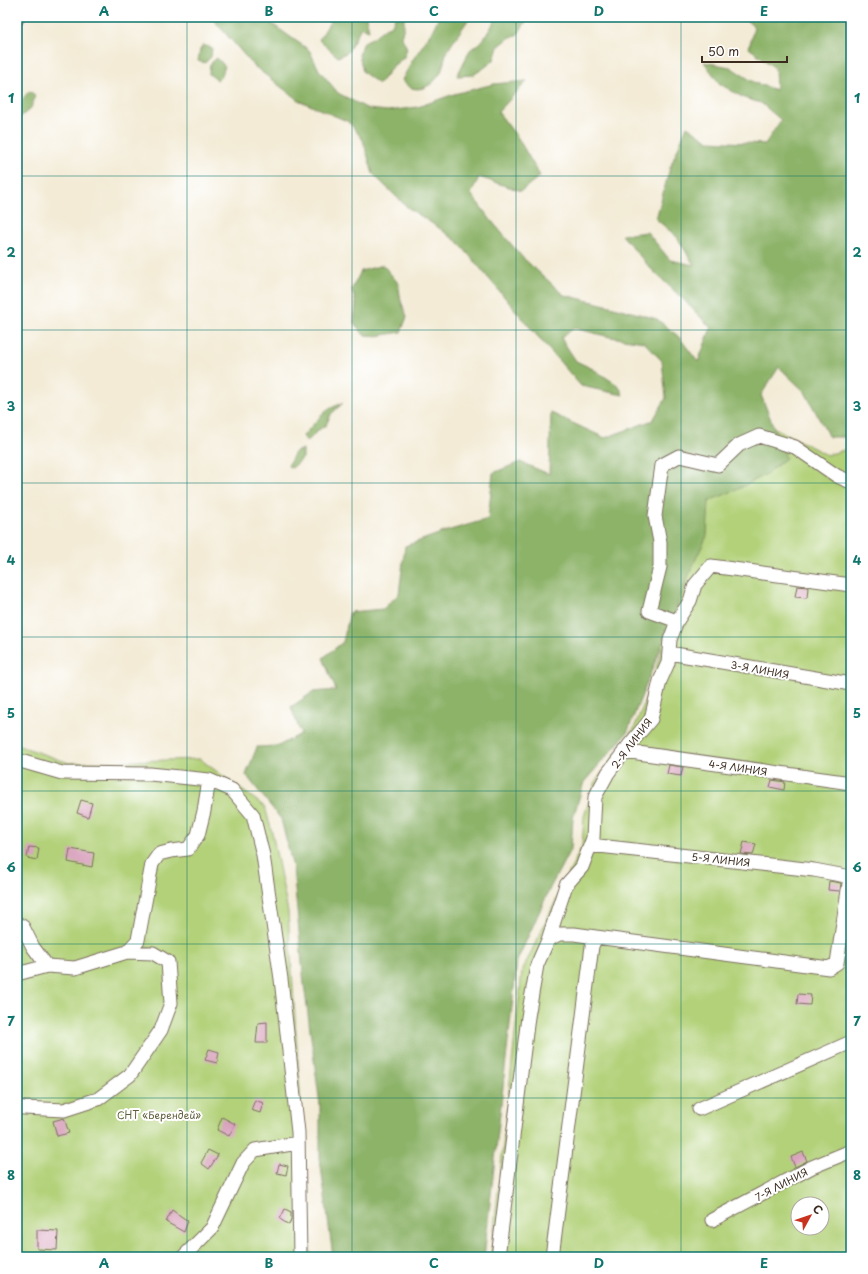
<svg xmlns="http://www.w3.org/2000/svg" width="868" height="1274" viewBox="0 0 868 1274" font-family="'Playpen Sans',sans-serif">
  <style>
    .green { fill: #b2d179; stroke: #767e4c; fill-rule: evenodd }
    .forest { fill: #8db369; stroke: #646e44 }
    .building { fill: #d9a3bd }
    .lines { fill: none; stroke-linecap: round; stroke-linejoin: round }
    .minor-casing { stroke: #7b6e5e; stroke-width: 15 }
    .minor { stroke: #fff; stroke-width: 13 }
    .grid { fill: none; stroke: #0f766e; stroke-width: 1; stroke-opacity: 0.55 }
    .labels { text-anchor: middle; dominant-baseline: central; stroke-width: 4; stroke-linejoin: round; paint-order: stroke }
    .street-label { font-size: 10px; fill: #3b2a1e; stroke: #fff }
    .park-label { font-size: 10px; fill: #5f5c39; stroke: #fff }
    .neatline { fill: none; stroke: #0f766e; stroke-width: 1.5 }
    .grid-label { font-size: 13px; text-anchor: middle; font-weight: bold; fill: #0f766e }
  </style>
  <rect width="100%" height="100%" fill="#fff"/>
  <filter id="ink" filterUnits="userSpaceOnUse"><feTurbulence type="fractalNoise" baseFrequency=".025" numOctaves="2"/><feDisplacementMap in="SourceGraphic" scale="8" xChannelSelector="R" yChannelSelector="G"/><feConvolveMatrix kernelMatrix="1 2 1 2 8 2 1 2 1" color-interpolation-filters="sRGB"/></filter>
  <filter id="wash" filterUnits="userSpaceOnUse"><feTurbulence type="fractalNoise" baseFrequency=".012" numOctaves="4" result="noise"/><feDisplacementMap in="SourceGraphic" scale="16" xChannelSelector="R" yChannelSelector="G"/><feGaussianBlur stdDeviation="0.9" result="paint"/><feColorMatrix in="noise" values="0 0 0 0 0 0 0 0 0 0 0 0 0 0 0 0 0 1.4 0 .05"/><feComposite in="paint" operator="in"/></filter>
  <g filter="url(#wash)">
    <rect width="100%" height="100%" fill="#f3ebd6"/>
    <path class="green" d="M 773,427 L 827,455 L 851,448 L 851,1257 L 491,1257 L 522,971 L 582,846 L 584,816 L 596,781 L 634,728 L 649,692 L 662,648 L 641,619 L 650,565 ZM 798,1204 L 822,1204 L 822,1228 L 798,1228 Z
      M 17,745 L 69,763 L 200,759 L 265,807 L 272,832 L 288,912 L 311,1257 L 17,1257 Z"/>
    <path class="forest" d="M 211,17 L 262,17 L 309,50 L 319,70 L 338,93 L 368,109 L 388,111 L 418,107 L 454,94 L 494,84 L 527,81 L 498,112 L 518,138 L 540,176 L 521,191 L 479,177 L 471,194 L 490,219 L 522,257 L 564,295 L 610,306 L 657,319 L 679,337 L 698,362 L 711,328 L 684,300 L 651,269 L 622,235 L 647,232 L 670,260 L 694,265 L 677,237 L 656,219 L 670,168 L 687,126 L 709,141 L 765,144 L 781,120 L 761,103 L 744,98 L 720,84 L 704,62 L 730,67 L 755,83 L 776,90 L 775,68 L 749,48 L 754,27 L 743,17 L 851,17 L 851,437 L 829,437 L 805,392 L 779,367 L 761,395 L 786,458 L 765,475 L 738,489 L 709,501 L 707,536 L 694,563 L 627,733 L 584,782 L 573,818 L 571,848 L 551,886 L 517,961 L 484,1257 L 333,1257 L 320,1159 L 320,1105 L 304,984 L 293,868 L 281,819 L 246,775 L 257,747 L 278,746 L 301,734 L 291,707 L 313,692 L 336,690 L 323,658 L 343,642 L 350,612 L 383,609 L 399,594 L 405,546 L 447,531 L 488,519 L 493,473 L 520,462 L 549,474 L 551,413 L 605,438 L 653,420 L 666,398 L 662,361 L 644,342 L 610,337 L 574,328 L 561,338 L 576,361 L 593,369 L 619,386 L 623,395 L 581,386 L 533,331 L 459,243 L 439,228 L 407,207 L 373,174 L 363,140 L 349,122 L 298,100 L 254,66 Z
      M 333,17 L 366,17 L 369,30 L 361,27 L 348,52 L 338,57 L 319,40 Z
      M 395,17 L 404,17 L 404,27 L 401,36 L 407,48 L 404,57 L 393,66 L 379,84 L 363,72 L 359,55 L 364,42 L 374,37 L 385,28 L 392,25 Z
      M 439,17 L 470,17 C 463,28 452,42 446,54 C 444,59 444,66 441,72 C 433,87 414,97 402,80 L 412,61 L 431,33 Z
      M 495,17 L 530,17 L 527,20 L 518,34 L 509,38 L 498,47 L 494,60 L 484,68 L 473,75 L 457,76 L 470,50 L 483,40 L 493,24 Z
      M 203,45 L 212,48 L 211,57 L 205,63 L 198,61 L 200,50 Z
      M 217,58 L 225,66 L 222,75 L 217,80 L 209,74 L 210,64 Z
      M 29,91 L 35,95 L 31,108 L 17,120 L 17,104 L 19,104 Z
      M 383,265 L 398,283 L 401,301 L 407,317 L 401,332 L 377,336 L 364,335 L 354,323 L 356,305 L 352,289 L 361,271 Z
      M 343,403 L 331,414 L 326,425 L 317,431 L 307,442 L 303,436 C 312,427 319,416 328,410 C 332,407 338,405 343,403 Z
      M 303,449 L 303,458 L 292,468 L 288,466 L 295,452 Z"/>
    <g id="blocks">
      <path class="building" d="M 797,586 L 808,587 L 807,598 L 795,597 Z
        M 669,765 L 683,767 L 681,776 L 667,774 Z
        M 772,780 L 785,782 L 784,790 L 770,787 Z
        M 81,800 L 92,803 L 88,817 L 77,813 Z
        M 744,842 L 756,844 L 753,855 L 741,854 Z
        M 29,847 L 39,848 L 37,860 L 27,858 Z
        M 70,849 L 94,853 L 92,867 L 68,862 Z
        M 829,881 L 841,883 L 840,891 L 828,890 Z
        M 798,994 L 811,995 L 810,1005 L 797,1004 Z
        M 267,1022 L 267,1043 L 256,1043 L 258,1023 Z
        M 209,1049 L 219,1052 L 217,1063 L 205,1060 Z
        M 255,1100 L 263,1103 L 260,1113 L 251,1110 Z
        M 222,1117 L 235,1124 L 229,1136 L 217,1130 Z
        M 64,1118 L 69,1133 L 57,1136 L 53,1121 Z
        M 208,1150 L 218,1155 L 209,1169 L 201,1163 Z
        M 803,1152 L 807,1161 L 795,1167 L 791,1157 Z
        M 279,1164 L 288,1166 L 286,1175 L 277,1173 Z
        M 285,1209 L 291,1212 L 291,1219 L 289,1225 L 280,1219 Z
        M 172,1210 L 188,1221 L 184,1232 L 166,1222 Z
        M 37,1230 L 58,1231 L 57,1250 L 37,1249 Z"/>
    </g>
  </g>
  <g filter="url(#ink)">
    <use href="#blocks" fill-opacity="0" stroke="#7b6e5e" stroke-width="1"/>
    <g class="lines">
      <defs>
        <path id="minor" d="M 17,19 L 18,17
          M 677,621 L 649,611 L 660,567 L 660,542 L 655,516 L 662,465 L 679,456 L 718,465 L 739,445 L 759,436 L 795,447 L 837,476 L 851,482
          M 669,653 L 851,684
          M 624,751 L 851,783
          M 17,760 L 62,773 L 150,774 L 209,780 L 232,790 L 253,815 L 263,855 L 281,979 L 298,1132 L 300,1257
          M 590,845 L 814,870 L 851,877
          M 17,923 L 23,927 L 33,947 L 47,966
          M 548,940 L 566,885 L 582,867 L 593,838 L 595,797 L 608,773 L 630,744 L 651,719 L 660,681 L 668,663 L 670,640 L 677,621 L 690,601 L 695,585 L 711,566 L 851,585
          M 17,974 L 47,966 L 75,968 L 127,952 L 138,940 L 152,864 L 159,854 L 171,851 L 188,849 L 198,835 L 204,811 L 209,780
          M 17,1107 L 24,1108 L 64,1110 L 98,1099 L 130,1075 L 161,1030 L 171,1003 L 168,962 L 153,953 L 127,952
          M 699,1109 L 851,1042
          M 712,1220 L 812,1167 L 851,1151
          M 183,1257 L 212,1228 L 243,1163 L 255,1150 L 298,1143
          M 498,1257 L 528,1017 L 537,965 L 548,940 L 559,934 L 574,934 L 596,937
          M 552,1257 L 592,946 L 596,937 L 829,968 L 837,963 L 850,877"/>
      </defs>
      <use href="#minor" class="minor-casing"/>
      <use href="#minor" class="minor"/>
    </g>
  </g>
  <path class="grid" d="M 187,17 L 187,1257M 352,17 L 352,1257M 516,17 L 516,1257M 681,17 L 681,1257M 17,176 L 851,176M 17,330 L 851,330M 17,483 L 851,483M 17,637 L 851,637M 17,791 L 851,791M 17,944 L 851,944M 17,1098 L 851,1098"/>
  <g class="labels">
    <g class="street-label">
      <text transform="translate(760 669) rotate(10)">3-Я ЛИНИЯ</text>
      <text transform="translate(631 743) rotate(-53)">2-Я ЛИНИЯ</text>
      <text transform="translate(738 767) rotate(8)">4-Я ЛИНИЯ</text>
      <text transform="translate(721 859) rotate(6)">5-Я ЛИНИЯ</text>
      <text transform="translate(781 1184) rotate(-28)">7-Я ЛИНИЯ</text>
    </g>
    <g class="park-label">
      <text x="159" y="1114">СНТ «Берендей»</text>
    </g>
  </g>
  <rect width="868" height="1274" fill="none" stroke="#fff" stroke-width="44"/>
  <g transform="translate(810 1216) rotate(50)"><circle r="19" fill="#ffffff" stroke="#b1aaa5"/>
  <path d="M0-3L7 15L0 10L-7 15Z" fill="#c8321e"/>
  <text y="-6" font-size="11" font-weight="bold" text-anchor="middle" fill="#3b2a1e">С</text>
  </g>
  <path d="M702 56v6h85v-6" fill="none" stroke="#3b2a1e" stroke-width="2"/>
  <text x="708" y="56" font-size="12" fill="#3b2a1e" stroke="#ffffff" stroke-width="3" paint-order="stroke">50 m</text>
  <rect x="22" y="22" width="824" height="1230" class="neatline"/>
  <g class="grid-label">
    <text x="104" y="16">A</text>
    <text x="269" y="16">B</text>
    <text x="434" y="16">C</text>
    <text x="599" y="16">D</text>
    <text x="764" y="16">E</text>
    <text x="11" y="103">1</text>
    <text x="857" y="103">1</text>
    <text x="11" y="257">2</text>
    <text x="857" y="257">2</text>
    <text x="11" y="411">3</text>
    <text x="857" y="411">3</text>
    <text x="11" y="565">4</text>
    <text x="857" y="565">4</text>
    <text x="11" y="718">5</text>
    <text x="857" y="718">5</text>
    <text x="11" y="872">6</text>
    <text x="857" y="872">6</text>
    <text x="11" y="1026">7</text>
    <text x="857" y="1026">7</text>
    <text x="11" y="1180">8</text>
    <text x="857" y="1180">8</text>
    <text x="104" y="1268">A</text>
    <text x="269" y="1268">B</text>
    <text x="434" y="1268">C</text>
    <text x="599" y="1268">D</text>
    <text x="764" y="1268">E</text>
  </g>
</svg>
